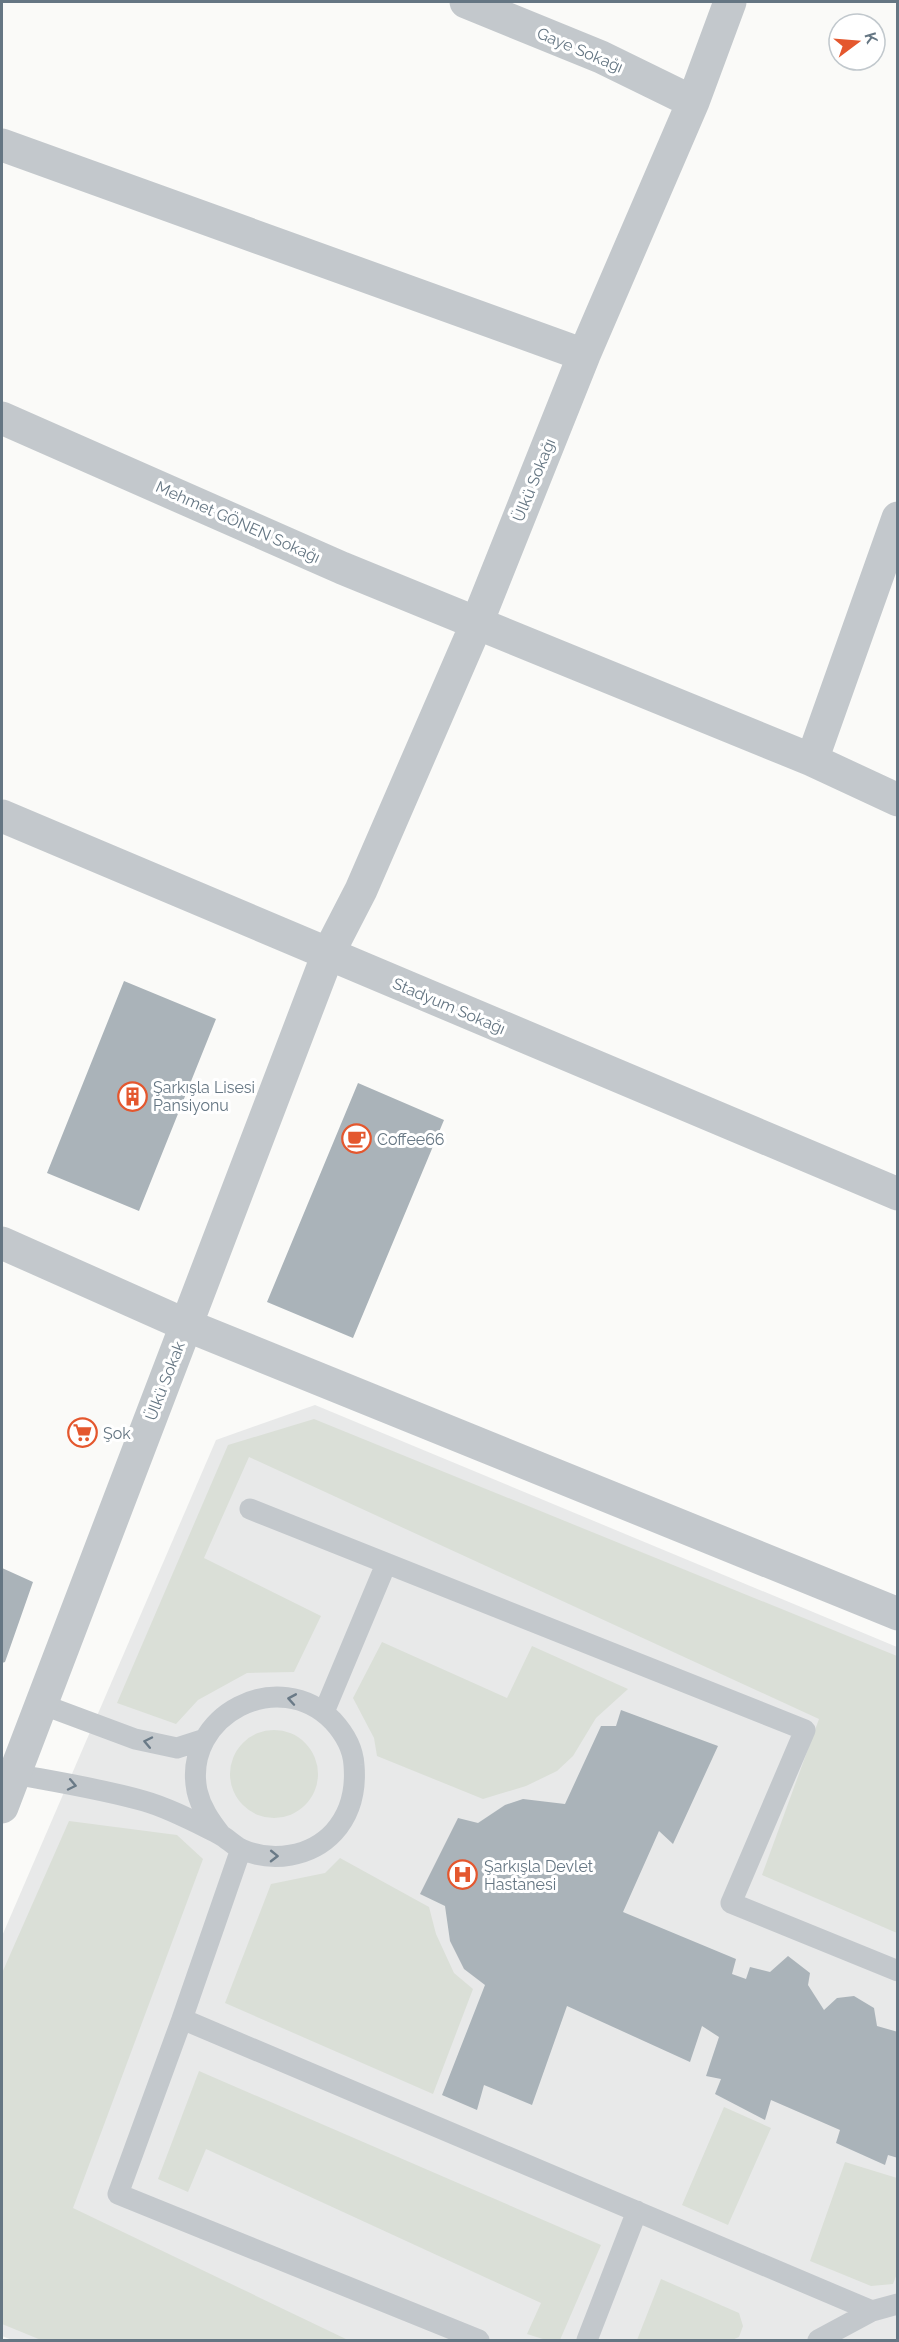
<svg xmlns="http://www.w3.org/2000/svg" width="899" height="2342" viewBox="0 0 899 2342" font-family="Raleway,sans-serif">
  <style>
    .built { fill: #e8e9e9 }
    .green { fill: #dadfd7 }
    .building { fill: #aab3b9 }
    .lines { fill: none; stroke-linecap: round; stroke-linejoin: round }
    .lane { stroke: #c3c8cc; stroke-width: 21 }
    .street { stroke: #c3c8cc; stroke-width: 33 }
    .oneway { stroke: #6a7a87 }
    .labels { text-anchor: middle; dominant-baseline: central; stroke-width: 6; stroke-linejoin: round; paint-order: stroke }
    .street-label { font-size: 16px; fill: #657683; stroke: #fff }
    .poi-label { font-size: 16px; fill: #657683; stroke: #fff; text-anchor: start }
  </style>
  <rect width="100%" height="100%" fill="#fafaf8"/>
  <path class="built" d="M 315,1405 L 897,1647 L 897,2340 L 12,2340 L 2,2336 L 2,1936 L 216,1440 Z"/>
  <path class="green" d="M 314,1419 L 897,1656 L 897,1933 L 762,1875 L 819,1719 L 249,1457 L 204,1558 L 321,1616 L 294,1672 L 247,1673 L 198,1700 L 176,1724 L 117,1703 L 228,1445 Z
    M 382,1642 L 507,1698 L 532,1646 L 628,1689 L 596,1718 L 573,1756 L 557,1771 L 526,1786 L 483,1799 L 377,1756 L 374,1738 L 353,1698 Z
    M230 1774a44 44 0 1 1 88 0a44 44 0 1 1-88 0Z
    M 69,1821 L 177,1835 L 203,1859 L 73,2208 L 348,2340 L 41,2340 L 2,2324 L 2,1973 Z
    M 340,1858 L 429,1907 L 436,1934 L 454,1973 L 473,1989 L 433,2094 L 225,2003 L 271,1884 L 325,1873 Z
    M 199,2071 L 601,2245 L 560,2340 L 546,2340 L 527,2334 L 541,2303 L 206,2149 L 188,2192 L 158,2179 Z
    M 724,2107 L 771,2128 L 728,2225 L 682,2205 Z
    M 845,2162 L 897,2178 L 898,2271 L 893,2284 L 871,2286 L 810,2261 Z
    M 661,2279 L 739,2313 L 743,2326 L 739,2337 L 732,2340 L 637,2340 Z"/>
  <path class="building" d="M 124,981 L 216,1019 L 139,1211 L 47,1173 Z
    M 358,1083 L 444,1120 L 353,1338 L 267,1302 Z
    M 2,1568 L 33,1582 L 5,1662 L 2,1663 Z
    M 621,1710 L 718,1746 L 673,1844 L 659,1831 L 623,1912 L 736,1959 L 732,1974 L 746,1979 L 750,1967 L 770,1972 L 788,1956 L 810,1973 L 808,1985 L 824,2010 L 837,1998 L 854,1996 L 874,2008 L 877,2026 L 898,2032 L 898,2158 L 888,2155 L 885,2165 L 836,2143 L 840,2130 L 771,2100 L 765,2120 L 715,2094 L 721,2079 L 706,2076 L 719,2037 L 702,2026 L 690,2062 L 567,2006 L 532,2105 L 484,2085 L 477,2110 L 442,2095 L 485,1985 L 464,1969 L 450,1941 L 445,1906 L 420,1894 L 458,1818 L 478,1823 L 505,1805 L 523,1799 L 565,1804 L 601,1726 L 616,1726 Z"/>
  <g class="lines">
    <path class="lane" d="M 250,1509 L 805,1730 L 731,1903 L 898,1971
      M 41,1704 L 135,1739 L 177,1748 L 205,1739
      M 324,1712 L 386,1564
      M 14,1774 C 57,1782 102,1789 144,1801 C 169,1808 195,1822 219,1834 C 227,1838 233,1845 241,1849 C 272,1863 311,1857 334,1832 C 351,1813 356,1789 354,1765 C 353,1748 344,1733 333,1721 C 279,1665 182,1715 197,1791 C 201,1808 210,1821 221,1835
      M 241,1849 L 182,2019 L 872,2311 L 898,2304
      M 182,2019 L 118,2194 L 479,2340
      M 587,2340 L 637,2211
      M 818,2340 L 872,2311"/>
    <path class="street" d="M 466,2 L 601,57 L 693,102
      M 2,145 L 584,355
      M 2,418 L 342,568 L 812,760 L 898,800
      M 812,760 L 898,518
      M 2,816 L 898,1194
      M 2,1243 L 186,1325 L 898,1614
      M 2,1807 L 328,954 L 361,890 L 476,625 L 584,355 L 693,102 L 730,2"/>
  </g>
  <defs><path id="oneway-chevron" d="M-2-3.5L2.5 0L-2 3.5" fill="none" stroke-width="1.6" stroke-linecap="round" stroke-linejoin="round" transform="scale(1.5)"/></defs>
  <g class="oneway">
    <use href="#oneway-chevron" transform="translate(292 1699) rotate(-170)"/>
    <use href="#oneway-chevron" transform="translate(148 1742) rotate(-168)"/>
    <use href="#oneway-chevron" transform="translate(72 1785) rotate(12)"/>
    <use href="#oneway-chevron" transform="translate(274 1856) rotate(1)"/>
  </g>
  <defs>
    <symbol id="building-ring" viewBox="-11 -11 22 22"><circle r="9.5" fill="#fff" stroke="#e4572e" stroke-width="1.5"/><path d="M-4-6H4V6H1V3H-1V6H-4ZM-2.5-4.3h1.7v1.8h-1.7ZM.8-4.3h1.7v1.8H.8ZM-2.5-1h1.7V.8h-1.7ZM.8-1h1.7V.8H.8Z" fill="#e4572e"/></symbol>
    <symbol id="cafe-ring" viewBox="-11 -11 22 22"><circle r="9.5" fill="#fff" stroke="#e4572e" stroke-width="1.5"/><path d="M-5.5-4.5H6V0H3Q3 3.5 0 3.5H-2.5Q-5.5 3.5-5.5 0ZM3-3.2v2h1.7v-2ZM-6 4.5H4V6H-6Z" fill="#e4572e"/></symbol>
    <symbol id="supermarket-ring" viewBox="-11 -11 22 22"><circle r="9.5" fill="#fff" stroke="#e4572e" stroke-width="1.5"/><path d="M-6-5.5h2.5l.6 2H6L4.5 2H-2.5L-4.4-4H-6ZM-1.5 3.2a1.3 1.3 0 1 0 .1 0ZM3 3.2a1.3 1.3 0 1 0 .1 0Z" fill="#e4572e"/></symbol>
    <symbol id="hospital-ring" viewBox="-11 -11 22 22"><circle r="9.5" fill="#fff" stroke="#e4572e" stroke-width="1.5"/><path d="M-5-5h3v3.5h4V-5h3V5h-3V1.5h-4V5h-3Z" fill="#e4572e"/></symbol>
  </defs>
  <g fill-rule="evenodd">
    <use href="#building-ring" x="116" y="1080" width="33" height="33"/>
    <use href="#cafe-ring" x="340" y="1122" width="33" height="33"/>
    <use href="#supermarket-ring" x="66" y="1416" width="33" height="33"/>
    <use href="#hospital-ring" x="446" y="1858" width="33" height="33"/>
  </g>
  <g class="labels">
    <g class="street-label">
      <text transform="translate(580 50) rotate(23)">Gaye Sokağı</text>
      <text transform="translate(534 480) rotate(-68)">Ülkü Sokağı</text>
      <text transform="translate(238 522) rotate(24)">Mehmet GÖNEN Sokağı</text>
      <text transform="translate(449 1006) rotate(23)">Stadyum Sokağı</text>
      <text transform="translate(165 1381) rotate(-69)">Ülkü Sokak</text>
    </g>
    <g class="poi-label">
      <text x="153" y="1087">Şarkışla Lisesi<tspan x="153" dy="18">Pansiyonu</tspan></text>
      <text x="377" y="1139">Coffee66</text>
      <text x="103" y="1433">Şok</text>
      <text x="484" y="1866">Şarkışla Devlet<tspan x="484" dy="18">Hastanesi</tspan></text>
    </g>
  </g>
  <rect width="899" height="2342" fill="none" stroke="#657683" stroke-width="6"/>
  <g transform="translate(857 42) rotate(74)"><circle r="28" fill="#ffffff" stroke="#c1c8cd" stroke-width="1.5"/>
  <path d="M0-4.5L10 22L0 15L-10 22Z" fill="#e4572e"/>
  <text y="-9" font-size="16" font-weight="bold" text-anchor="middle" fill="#657683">K</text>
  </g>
</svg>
